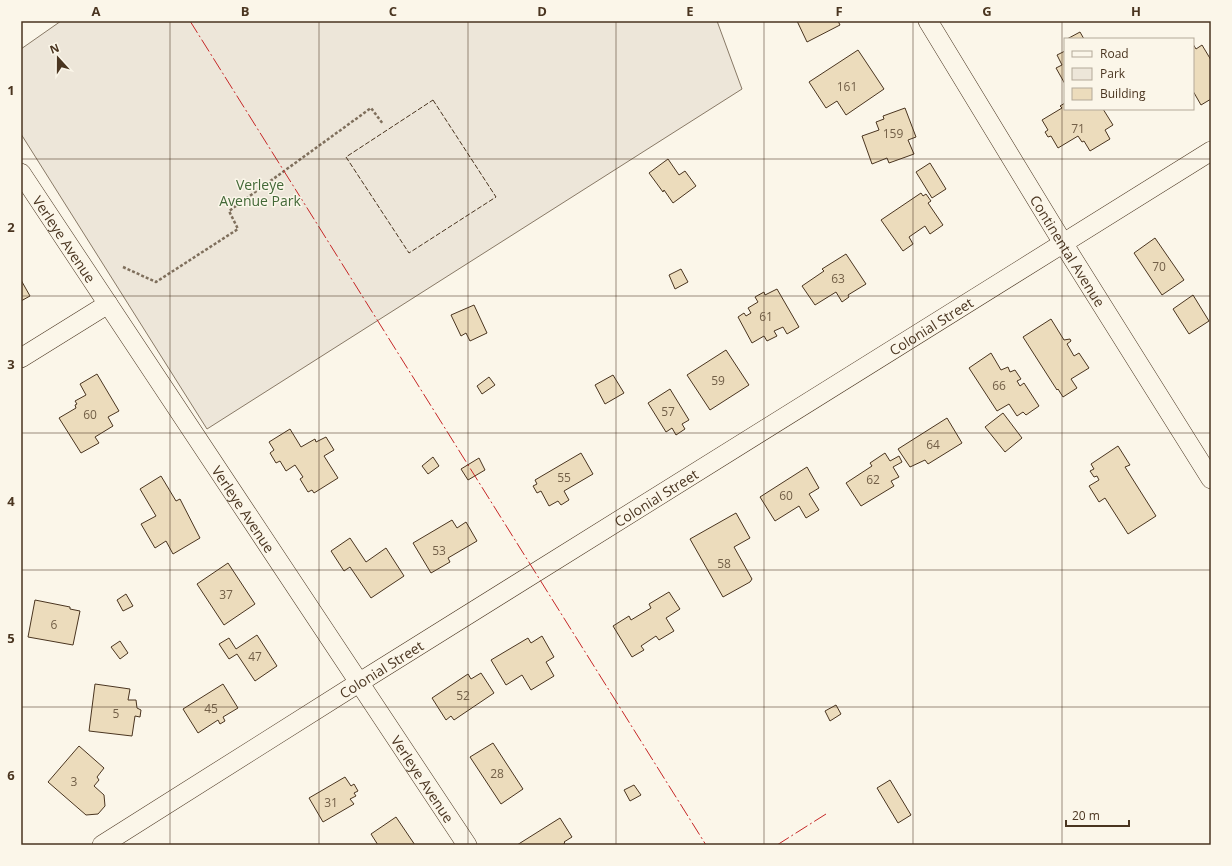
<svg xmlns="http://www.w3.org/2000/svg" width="1232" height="866" viewBox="0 0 1232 866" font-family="'Open Sans',sans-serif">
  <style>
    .green { fill: #ede6d9; stroke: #887966 }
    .building { fill: #ecdcbc; stroke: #4a3520 }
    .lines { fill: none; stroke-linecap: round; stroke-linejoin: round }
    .street-casing { stroke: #4a3520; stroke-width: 20 }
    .path { stroke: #7f6f5c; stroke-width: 2.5; stroke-dasharray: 3 2; stroke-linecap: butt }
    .street { stroke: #fbf6e9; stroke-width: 19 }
    .fence { stroke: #4a3520; stroke-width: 1; stroke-dasharray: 5 2; stroke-linecap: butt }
    .power { stroke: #c62828; stroke-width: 1; stroke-dasharray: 14 3 2 3; stroke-linecap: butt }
    .grid { fill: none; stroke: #4a3520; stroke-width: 1; stroke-opacity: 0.55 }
    .labels { text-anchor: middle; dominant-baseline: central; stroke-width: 3; stroke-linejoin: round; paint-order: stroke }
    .number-label { font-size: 12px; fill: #725f47 }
    .park-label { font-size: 14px; fill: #436837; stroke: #fbf6e9 }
    .street-label { font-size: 14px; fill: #4a3520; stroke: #fbf6e9 }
    .neatline { fill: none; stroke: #4a3520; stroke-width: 1.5 }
    .grid-label { font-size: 13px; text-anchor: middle; font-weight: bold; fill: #4a3520 }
  </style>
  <rect width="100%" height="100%" fill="#fbf6e9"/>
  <path class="green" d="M 61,21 L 717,21 L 742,89 L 207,429 L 21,134 L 21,49 Z"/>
  <path class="building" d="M 797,21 L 838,21 L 840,25 L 807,42 Z
    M 1080,32 L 1084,39 L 1067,39 Z
    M 1193,44 L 1196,49 L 1202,45 L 1211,60 L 1211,99 L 1201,105 L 1193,91 Z
    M 858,50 L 884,89 L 846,115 L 837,101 L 826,108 L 809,82 Z
    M 1065,51 L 1065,84 L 1056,68 L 1062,65 L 1057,55 Z
    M 1065,103 L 1065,109 L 1103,109 L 1113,125 L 1105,130 L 1110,139 L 1090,151 L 1084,141 L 1082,142 L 1078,136 L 1058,148 L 1051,136 L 1048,137 L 1045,132 L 1048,130 L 1042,120 L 1062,108 L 1060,106 Z
    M 905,108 L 916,137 L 908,140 L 914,154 L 889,163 L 887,158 L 872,164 L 862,136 L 879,130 L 876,122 L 884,119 L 883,116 Z
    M 668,159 L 679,175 L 685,171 L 696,186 L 673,203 L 664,190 L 663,192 L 649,173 Z
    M 930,163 L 946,189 L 932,198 L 916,172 Z
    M 921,193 L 923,196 L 926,194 L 931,201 L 928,203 L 943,225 L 930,234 L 925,226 L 909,237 L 913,244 L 903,251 L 881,220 Z
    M 1155,238 L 1184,280 L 1162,295 L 1134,253 Z
    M 846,254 L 866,284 L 848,295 L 849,297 L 842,302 L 836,292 L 815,305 L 802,286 L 824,271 L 822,269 Z
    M 681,269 L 688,282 L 675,289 L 669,275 Z
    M 21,280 L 30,296 L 21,301 Z
    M 777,289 L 799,327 L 787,334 L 783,327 L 774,331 L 777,336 L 767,341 L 764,336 L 752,343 L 738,317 L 744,313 L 746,316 L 751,313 L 748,308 L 758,302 L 755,297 L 764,292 L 765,295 Z
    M 1193,295 L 1209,321 L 1189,334 L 1173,309 Z
    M 474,305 L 487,333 L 470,341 L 466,333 L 461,336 L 451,315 Z
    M 1051,319 L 1064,340 L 1070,339 L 1071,341 L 1067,344 L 1074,356 L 1079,353 L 1089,368 L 1071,379 L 1077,388 L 1063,397 L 1058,389 L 1057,390 L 1023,337 Z
    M 726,350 L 749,385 L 710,410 L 687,375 Z
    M 991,353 L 1001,370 L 1008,367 L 1010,372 L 1015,370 L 1021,379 L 1017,381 L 1020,386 L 1024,383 L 1039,406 L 1026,415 L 1023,412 L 1017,416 L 1009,404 L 997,411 L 969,368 Z
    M 97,374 L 119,411 L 108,417 L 113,426 L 95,437 L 99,443 L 81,453 L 59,418 L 76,408 L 75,405 L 77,404 L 75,401 L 86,395 L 80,384 Z
    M 613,375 L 624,393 L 605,404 L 595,385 Z
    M 489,377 L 495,385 L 482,394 L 477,386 Z
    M 670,389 L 689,420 L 682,424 L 685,429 L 676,435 L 672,428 L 666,432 L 648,403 Z
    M 1003,413 L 1022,438 L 1005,452 L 985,427 Z
    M 947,418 L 962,443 L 928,464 L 925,460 L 910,467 L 898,449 Z
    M 290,429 L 301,447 L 315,439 L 316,442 L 326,437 L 334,450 L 324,456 L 338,478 L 314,493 L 312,490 L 308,492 L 300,479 L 303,477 L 295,465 L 286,471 L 280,461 L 276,463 L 270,453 L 274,450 L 269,442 Z
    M 1118,446 L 1130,465 L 1125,467 L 1156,516 L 1128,534 L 1105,498 L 1099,502 L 1089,486 L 1099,480 L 1097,476 L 1094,477 L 1090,471 L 1094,469 L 1091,464 Z
    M 581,453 L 593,474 L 564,491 L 569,500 L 561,505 L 558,501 L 549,506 L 541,491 L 537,493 L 533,486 L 537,484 L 535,480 Z
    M 885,453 L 890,461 L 899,456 L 902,462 L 893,467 L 899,477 L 891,481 L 894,486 L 861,506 L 846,483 L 872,466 L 870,463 Z
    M 433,457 L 439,466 L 428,474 L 422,466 Z
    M 479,458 L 485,470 L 468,480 L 461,469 Z
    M 807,467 L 819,488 L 809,494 L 819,510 L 806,518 L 799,506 L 775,521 L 760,497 Z
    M 161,476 L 176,501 L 180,499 L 200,538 L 173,554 L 166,541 L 155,548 L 141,524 L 156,516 L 140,489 Z
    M 736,513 L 750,538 L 734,547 L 752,579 L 750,582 L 723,597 L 690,539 Z
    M 452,520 L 457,528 L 466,522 L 477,541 L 448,558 L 450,562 L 431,573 L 413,543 Z
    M 350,538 L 366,562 L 386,548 L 404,576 L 371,598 L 350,567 L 344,571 L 331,551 Z
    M 228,563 L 255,604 L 224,625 L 197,584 Z
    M 669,592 L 680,609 L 666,618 L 674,631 L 659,640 L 656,636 L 641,646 L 644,650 L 632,657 L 613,626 L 629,616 L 631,620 L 651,608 L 649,604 Z
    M 126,594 L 133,606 L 123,611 L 117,600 Z
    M 35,600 L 70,607 L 70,609 L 80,611 L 73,645 L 28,637 Z
    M 257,635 L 277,666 L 255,681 L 237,654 L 229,659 L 219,644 L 229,638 L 236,649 Z
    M 542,636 L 554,657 L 546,662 L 554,676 L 531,690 L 522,675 L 506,685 L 491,660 L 528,638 L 531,643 Z
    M 120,641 L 128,653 L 120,659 L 111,647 Z
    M 481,673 L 494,693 L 454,720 L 451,716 L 446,720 L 432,698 L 468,674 L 471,679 Z
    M 95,684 L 130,689 L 128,700 L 136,700 L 137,708 L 141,710 L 140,717 L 135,716 L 132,736 L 89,731 Z
    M 223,684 L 238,708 L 223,717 L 225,721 L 220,724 L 218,720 L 198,733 L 183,709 Z
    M 836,705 L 841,714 L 830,721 L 825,711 Z
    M 493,743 L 523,789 L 501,804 L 470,757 Z
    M 79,746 L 104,768 L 97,777 L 99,780 L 94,786 L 104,795 L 105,806 L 98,814 L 86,815 L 48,782 Z
    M 345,777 L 351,786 L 354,784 L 358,791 L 354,793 L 356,796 L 350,799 L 354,804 L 323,822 L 309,798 Z
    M 890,780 L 911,815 L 898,823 L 877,788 Z
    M 634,785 L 641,795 L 630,801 L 624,790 Z
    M 396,817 L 415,845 L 378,845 L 371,834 Z
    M 560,818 L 572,837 L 564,842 L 565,843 L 562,845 L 517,845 Z"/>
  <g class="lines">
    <defs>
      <g id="street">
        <path id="s1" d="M 928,21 L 1063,243 L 1211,479"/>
        <path id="s2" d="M 21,173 L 467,845"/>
        <path d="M 21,358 L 108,304"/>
        <path id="s3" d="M 102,845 L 360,682 L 1211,151"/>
      </g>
    </defs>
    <use href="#street" class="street-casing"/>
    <path class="path" d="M 123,267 L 156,282 L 238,229 L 229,211 L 371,108 L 383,124"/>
    <use href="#street" class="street"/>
    <path class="fence" d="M 433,100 L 496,197 L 409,253 L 346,157 Z"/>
    <path class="power" d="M 190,21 L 706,845
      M 777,845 L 826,814"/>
  </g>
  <path class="grid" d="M 170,21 L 170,845M 319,21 L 319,845M 468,21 L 468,845M 616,21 L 616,845M 764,21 L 764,845M 913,21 L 913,845M 1062,21 L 1062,845M 21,159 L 1211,159M 21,296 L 1211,296M 21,433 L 1211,433M 21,570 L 1211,570M 21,707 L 1211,707"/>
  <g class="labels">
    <g class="number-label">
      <text x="847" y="86">161</text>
      <text x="1078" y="128">71</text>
      <text x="893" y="133">159</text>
      <text x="1159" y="266">70</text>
      <text x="838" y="278">63</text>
      <text x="766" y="316">61</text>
      <text x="718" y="380">59</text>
      <text x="999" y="385">66</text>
      <text x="668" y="411">57</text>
      <text x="90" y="414">60</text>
      <text x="933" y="444">64</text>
      <text x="564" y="477">55</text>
      <text x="873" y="479">62</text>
      <text x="786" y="495">60</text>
      <text x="439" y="550">53</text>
      <text x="724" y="563">58</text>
      <text x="226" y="594">37</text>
      <text x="54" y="624">6</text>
      <text x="255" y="656">47</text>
      <text x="463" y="695">52</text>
      <text x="211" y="708">45</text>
      <text x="116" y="713">5</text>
      <text x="497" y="773">28</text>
      <text x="74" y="781">3</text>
      <text x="331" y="802">31</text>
    </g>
    <g class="park-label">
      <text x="260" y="184">Verleye<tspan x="260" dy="16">Avenue Park</tspan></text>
    </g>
    <g class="street-label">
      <text stroke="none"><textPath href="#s2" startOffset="79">Verleye Avenue</textPath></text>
      <text stroke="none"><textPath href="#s1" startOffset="269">Continental Avenue</textPath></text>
      <text stroke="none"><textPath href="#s3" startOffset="978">Colonial Street</textPath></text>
      <text stroke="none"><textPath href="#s3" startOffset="654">Colonial Street</textPath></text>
      <text stroke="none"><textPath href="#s2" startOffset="403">Verleye Avenue</textPath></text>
      <text stroke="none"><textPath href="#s3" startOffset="330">Colonial Street</textPath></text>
      <text stroke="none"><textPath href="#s2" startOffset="727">Verleye Avenue</textPath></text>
    </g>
  </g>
  <rect width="1232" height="866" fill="none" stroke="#fbf6e9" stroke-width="44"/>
  <rect x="1064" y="38" width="130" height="72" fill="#fbf6e9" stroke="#b4a999"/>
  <rect x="1072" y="51" width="20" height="6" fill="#fbf6e9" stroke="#b4a999"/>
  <text x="1100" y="58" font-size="12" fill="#4a3520">Road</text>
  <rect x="1072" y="68" width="20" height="12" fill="#ede6d9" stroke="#b4a999"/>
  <text x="1100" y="78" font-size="12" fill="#4a3520">Park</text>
  <rect x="1072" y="88" width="20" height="12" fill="#ecdcbc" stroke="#b4a999"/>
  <text x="1100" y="98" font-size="12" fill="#4a3520">Building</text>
  <g transform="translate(58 58) rotate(339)" stroke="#fbf6e9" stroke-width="3" paint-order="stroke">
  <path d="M0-3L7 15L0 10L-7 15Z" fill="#4a3520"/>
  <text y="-6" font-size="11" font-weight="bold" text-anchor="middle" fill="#4a3520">N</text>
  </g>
  <path d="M1066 820v6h63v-6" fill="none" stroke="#4a3520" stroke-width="2"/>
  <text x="1072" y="820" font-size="12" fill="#4a3520" stroke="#fbf6e9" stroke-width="3" paint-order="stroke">20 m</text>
  <rect x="22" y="22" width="1188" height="822" class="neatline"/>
  <g class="grid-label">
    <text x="96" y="16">A</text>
    <text x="245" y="16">B</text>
    <text x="393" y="16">C</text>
    <text x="542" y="16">D</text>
    <text x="690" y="16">E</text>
    <text x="839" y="16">F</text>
    <text x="987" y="16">G</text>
    <text x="1136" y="16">H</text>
    <text x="11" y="95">1</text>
    <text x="11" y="232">2</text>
    <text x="11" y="369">3</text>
    <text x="11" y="506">4</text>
    <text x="11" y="643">5</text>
    <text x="11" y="780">6</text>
  </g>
</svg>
